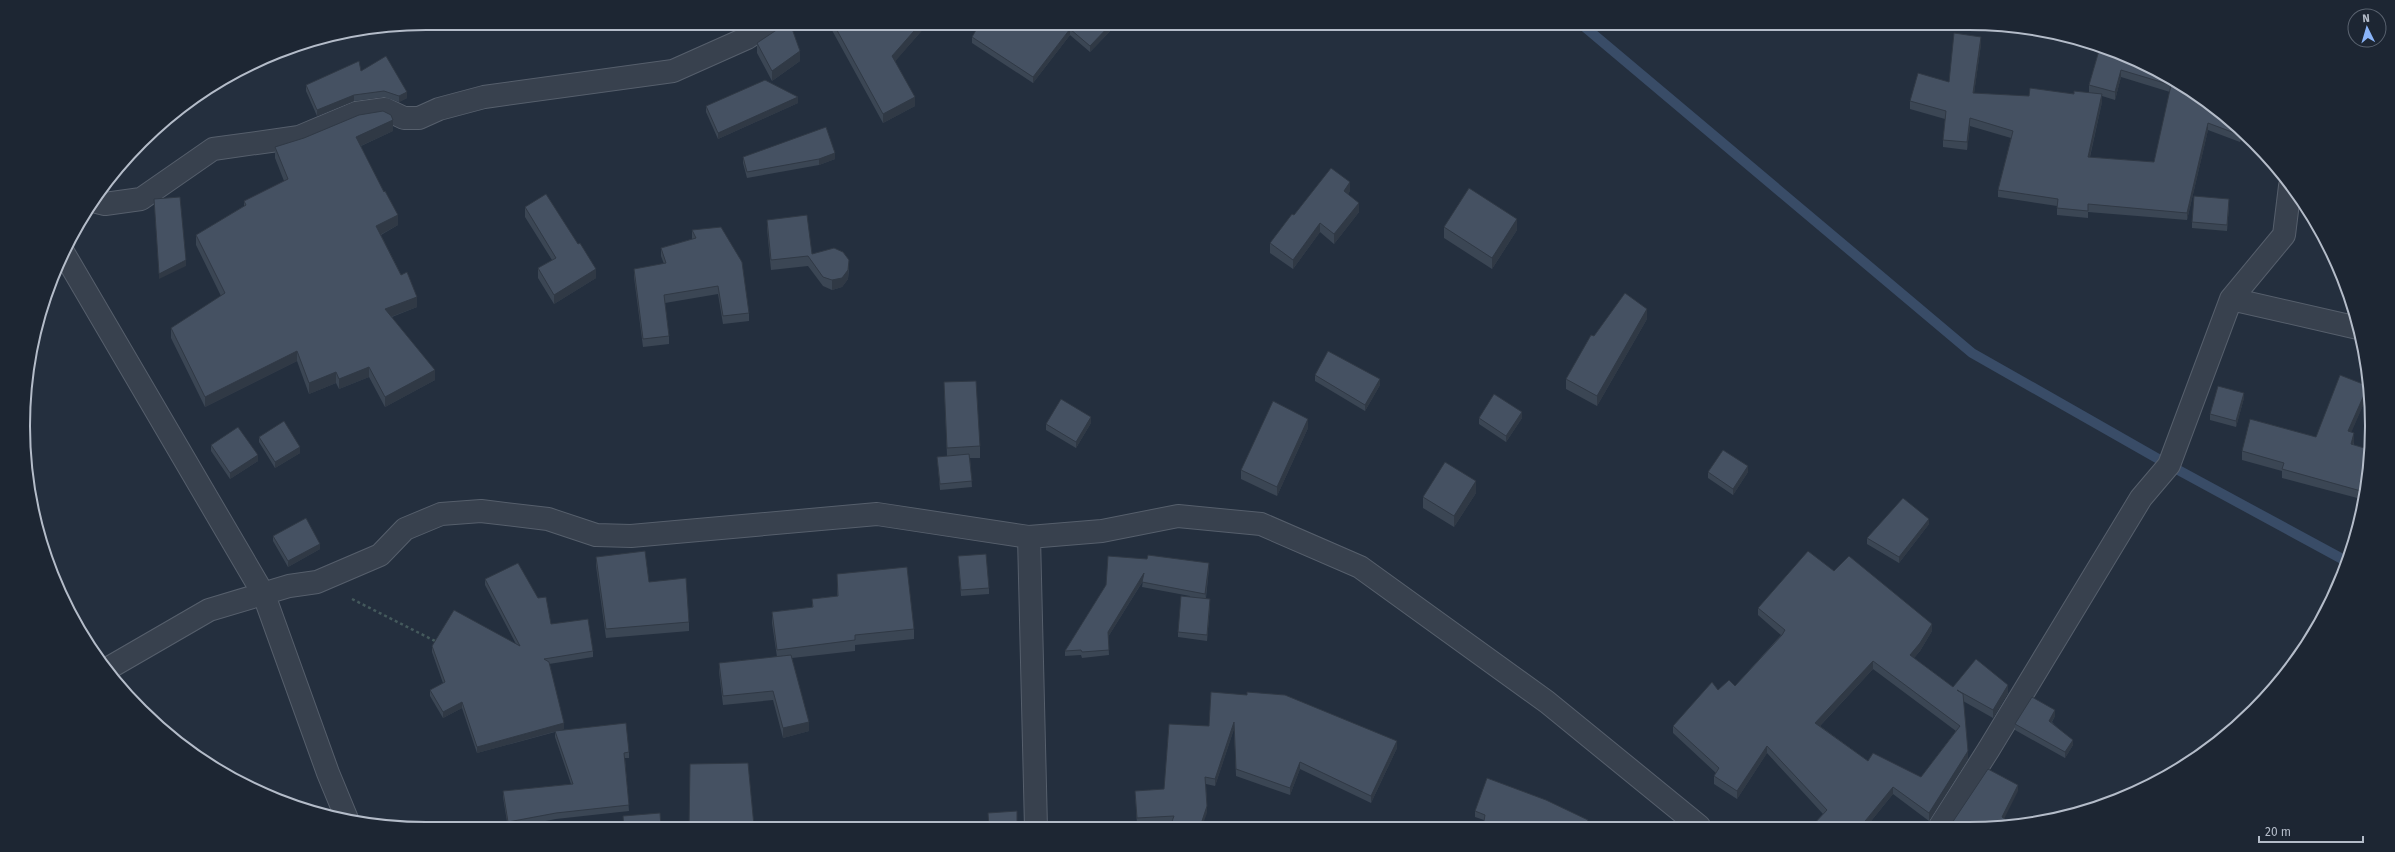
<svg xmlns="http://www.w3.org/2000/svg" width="2395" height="852" viewBox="0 0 2395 852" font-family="'Fira Sans',sans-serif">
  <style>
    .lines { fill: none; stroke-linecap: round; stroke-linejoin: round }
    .stream { stroke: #394c67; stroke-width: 10 }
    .minor-casing { stroke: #565f6c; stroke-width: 24 }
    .path { stroke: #44595c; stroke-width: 2.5; stroke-dasharray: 3 3; stroke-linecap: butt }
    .minor { stroke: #38414e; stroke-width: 22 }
    .wall { fill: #3b4654; fill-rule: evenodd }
    .shaded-wall { fill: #303945 }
    .building { fill: #455162; stroke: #303945; fill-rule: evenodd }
    .rim { fill: none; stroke: #b4bcc9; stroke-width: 2 }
  </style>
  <rect width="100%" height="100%" fill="#242f3e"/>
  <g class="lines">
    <path class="stream" d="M 1580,23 L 1972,353 L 2169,465 L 2346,561"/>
    <defs>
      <path id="minor" d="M 93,201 L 105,204 L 141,199 L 213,149 L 299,137 L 356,113 L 385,109 L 404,118 L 419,118 L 439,109 L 484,97 L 673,71 L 747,38 L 770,23
        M 63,252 L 264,595 L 328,773 L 347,819
        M 2231,299 L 2358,328
        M 1029,537 L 1036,828
        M 107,669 L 209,610 L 289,586 L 317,582 L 380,555 L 405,529 L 441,514 L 481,511 L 548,519 L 596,535 L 631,536 L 877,514 L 1029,537 L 1102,531 L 1178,516 L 1261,524 L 1360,567 L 1547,702 L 1699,826
        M 1940,826 L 1989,749 L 2141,498 L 2169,465 L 2231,299 L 2284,235 L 2290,186"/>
    </defs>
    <use href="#minor" class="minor-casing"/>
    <path class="path" d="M 352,599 L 437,642"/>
    <use href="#minor" class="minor"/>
  </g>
  <path class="wall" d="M 828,23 L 925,23 L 925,27 L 895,61 L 915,106 L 883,123 Z
    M 1118,23 L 1090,52 L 1070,35 L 1033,83 L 972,43 L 972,37 Z
    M 757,43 L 800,61 L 772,81 L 757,53 Z
    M 1981,44 L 1974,93 L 2029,96 L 2089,93 L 2089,85 L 2100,47 L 2147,64 L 2244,134 L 2240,142 L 2208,130 L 2187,220 L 2088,212 L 2088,218 L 2057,215 L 2057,206 L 1998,197 L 1998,190 L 2011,138 L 1970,126 L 1967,150 L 1943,147 L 1943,140 L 1945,119 L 1910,109 L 1910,101 L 1949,82 ZM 2121,77 L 2170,92 L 2154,162 L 2090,157 L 2102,102 L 2102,96 L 2115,100 Z
    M 361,71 L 407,98 L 399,102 L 384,97 L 354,101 L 317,116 L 306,91 L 306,85 Z
    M 798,103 L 718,139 L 706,112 L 706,106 Z
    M 393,131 L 361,146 L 398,225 L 381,235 L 417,307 L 392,317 L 435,380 L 385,407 L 369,377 L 339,389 L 336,383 L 309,394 L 297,361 L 205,407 L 171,338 L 171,328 L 221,296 L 196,245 L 196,235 L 244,206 L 244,201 L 284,181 L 275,158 L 275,147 Z
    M 743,157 L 835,159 L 819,165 L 747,178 L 743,163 Z
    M 1350,191 L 1348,194 L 1359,212 L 1334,244 L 1320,232 L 1293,269 L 1270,253 L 1270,243 L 1294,215 Z
    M 2229,205 L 2227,231 L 2192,228 L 2192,222 Z
    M 525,207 L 578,244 L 596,278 L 554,304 L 538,278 L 538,268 L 552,260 L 525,217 Z
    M 767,220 L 812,254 L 849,269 L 848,279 L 842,287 L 832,290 L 823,286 L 808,266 L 771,270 L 767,229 Z
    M 1444,227 L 1517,230 L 1492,269 L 1444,238 Z
    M 692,230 L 749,313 L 749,321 L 723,324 L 718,294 L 665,303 L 669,336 L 669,344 L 643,347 L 634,277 L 634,269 L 664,264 L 661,256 L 661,248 L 692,239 Z
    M 1647,319 L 1597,406 L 1566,389 L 1566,379 L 1594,336 Z
    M 1315,375 L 1380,385 L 1365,411 L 1315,381 Z
    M 944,382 L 980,446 L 980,458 L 970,458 L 972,487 L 940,490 L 937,457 L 947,456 Z
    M 2368,394 L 2351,432 L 2354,442 L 2354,445 L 2371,452 L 2366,486 L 2361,499 L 2282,478 L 2282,471 L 2242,460 L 2242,451 L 2316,437 Z
    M 2244,398 L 2236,427 L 2210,420 L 2210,414 Z
    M 1479,418 L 1522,418 L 1506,442 L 1479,424 Z
    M 1091,423 L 1076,448 L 1046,430 L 1046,424 Z
    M 1308,428 L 1277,496 L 1241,479 L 1241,470 Z
    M 259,437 L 300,453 L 275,468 L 259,442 Z
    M 211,445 L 258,461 L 230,479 L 211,451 Z
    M 1708,472 L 1748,472 L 1733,495 L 1708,478 Z
    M 1476,493 L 1454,527 L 1423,508 L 1423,497 Z
    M 1929,524 L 1899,563 L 1867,544 L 1867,538 Z
    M 273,536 L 320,549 L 288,567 L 273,541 Z
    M 958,556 L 989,588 L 989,594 L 961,596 Z
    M 596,557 L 649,582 L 689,622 L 689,631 L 606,638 L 596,566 Z
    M 1209,568 L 1206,598 L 1210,605 L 1207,641 L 1178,637 L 1178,632 L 1190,596 L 1142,587 L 1143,581 L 1108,637 L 1109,655 L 1082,658 L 1081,655 L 1065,656 L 1065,651 L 1106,585 Z
    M 1834,571 L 1932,631 L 1920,651 L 1914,658 L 1953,687 L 2008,693 L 1993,718 L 1963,701 L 1968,759 L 1929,821 L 1893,794 L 1867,826 L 1812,826 L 1823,814 L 1767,753 L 1737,799 L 1714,784 L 1714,776 L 1716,773 L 1673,733 L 1673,726 L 1718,690 L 1735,686 L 1781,635 L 1758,615 L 1758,608 ZM 1873,669 L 1956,731 L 1921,777 L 1868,761 L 1820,726 Z
    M 837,574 L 914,629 L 914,639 L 855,645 L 855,651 L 792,658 L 809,731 L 783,738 L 773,700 L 723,705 L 719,672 L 719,663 L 777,657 L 772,623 L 772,612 L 812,607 L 812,599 L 837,596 Z
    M 485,579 L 551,624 L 593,651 L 593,657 L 549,664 L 564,729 L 556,731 L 629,752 L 629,758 L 625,758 L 629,811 L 556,819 L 508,828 L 503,797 L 503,791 L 571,784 L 555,737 L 555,732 L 477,753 L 462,708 L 443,718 L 430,696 L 430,690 L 443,683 L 432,652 L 432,646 L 516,644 L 485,585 Z
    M 1211,692 L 1397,748 L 1371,803 L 1300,769 L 1290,795 L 1236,776 L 1234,729 L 1215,786 L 1206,784 L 1207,813 L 1171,823 L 1137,825 L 1135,791 L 1164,789 L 1209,726 Z
    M 2055,716 L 2052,722 L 2073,745 L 2065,758 L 2015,730 L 2015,724 Z
    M 748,763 L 754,828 L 689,828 Z
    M 1475,811 L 1588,820 L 1588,826 L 1483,827 L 1484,820 L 1475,817 Z"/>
  <path class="shaded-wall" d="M 921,23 L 925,23 L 925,27 L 892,65 L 892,56 Z
    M 1112,23 L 1118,23 L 1090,52 L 1090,46 Z
    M 1070,29 L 1070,35 L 1033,83 L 1033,77 Z
    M 1981,37 L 1981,44 L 1973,101 L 1973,93 Z
    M 800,51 L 800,61 L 772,81 L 772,71 Z
    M 2121,70 L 2121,77 L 2115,100 L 2115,92 Z
    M 407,92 L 407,98 L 399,102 L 399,96 Z
    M 2102,94 L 2102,102 L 2088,164 L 2088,157 Z
    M 354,95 L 354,101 L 317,116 L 317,110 Z
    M 798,97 L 798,103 L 718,139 L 718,133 Z
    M 915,97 L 915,106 L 883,123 L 883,114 Z
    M 1970,118 L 1970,126 L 1967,150 L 1967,142 Z
    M 393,120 L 393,131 L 356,148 L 356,137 Z
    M 2208,123 L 2208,130 L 2187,220 L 2187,213 Z
    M 2242,132 L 2244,134 L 2240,142 L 2240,135 Z
    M 835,153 L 835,159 L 819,165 L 819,159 Z
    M 1350,182 L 1350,191 L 1344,200 L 1344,191 Z
    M 2229,199 L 2229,205 L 2227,231 L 2227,225 Z
    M 1359,203 L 1359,212 L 1334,244 L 1334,234 Z
    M 398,215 L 398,225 L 376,237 L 376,226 Z
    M 1517,219 L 1517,230 L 1492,269 L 1492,258 Z
    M 1320,223 L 1320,232 L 1293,269 L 1293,260 Z
    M 186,260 L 186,266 L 159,279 L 159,274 Z
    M 849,260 L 848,279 L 842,287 L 832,290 L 832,280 Z
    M 596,269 L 596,278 L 554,304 L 554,295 Z
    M 417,297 L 417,307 L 385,319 L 385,309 Z
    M 1647,309 L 1647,319 L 1597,406 L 1597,396 Z
    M 297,351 L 297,361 L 205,407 L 205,397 Z
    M 369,367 L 369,377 L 339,389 L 339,379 Z
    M 435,370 L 435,380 L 385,407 L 385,397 Z
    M 336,372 L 336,383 L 309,394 L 309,383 Z
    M 1380,379 L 1380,385 L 1365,411 L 1365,405 Z
    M 2368,386 L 2368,394 L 2348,440 L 2348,431 Z
    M 2244,393 L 2244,398 L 2236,427 L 2236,421 Z
    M 1522,412 L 1522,418 L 1506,442 L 1506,436 Z
    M 1091,417 L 1091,423 L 1076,448 L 1076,442 Z
    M 1308,419 L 1308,428 L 1277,496 L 1277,487 Z
    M 2354,433 L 2354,442 L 2351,453 L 2351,444 Z
    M 300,447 L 300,453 L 275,468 L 275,462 Z
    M 258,455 L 258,461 L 230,479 L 230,473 Z
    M 1748,466 L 1748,472 L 1733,495 L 1733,489 Z
    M 2368,470 L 2366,486 L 2361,499 L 2361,491 Z
    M 1476,481 L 1476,493 L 1454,527 L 1454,516 Z
    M 1929,519 L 1929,524 L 1899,563 L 1899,557 Z
    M 320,544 L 320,549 L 288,567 L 288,561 Z
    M 1209,563 L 1209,568 L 1205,599 L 1205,594 Z
    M 1144,573 L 1144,579 L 1108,637 L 1108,632 Z
    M 1210,599 L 1210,605 L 1207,641 L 1207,635 Z
    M 1932,624 L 1932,631 L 1920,651 L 1910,663 L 1910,655 Z
    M 1873,661 L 1873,669 L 1815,731 L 1815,723 Z
    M 2008,685 L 2008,693 L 1993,718 L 1993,710 Z
    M 462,702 L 462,708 L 443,718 L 443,712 Z
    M 2055,710 L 2055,716 L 2049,726 L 2049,721 Z
    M 809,722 L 809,731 L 783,738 L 783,728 Z
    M 1234,722 L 1234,729 L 1215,786 L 1215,779 Z
    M 564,723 L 564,729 L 477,753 L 477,747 Z
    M 2073,740 L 2073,745 L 2065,758 L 2065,752 Z
    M 1397,741 L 1397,748 L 1371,803 L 1371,796 Z
    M 1767,746 L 1767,753 L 1737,799 L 1737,791 Z
    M 1968,751 L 1968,759 L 1929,821 L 1929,813 Z
    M 1300,762 L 1300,769 L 1290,795 L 1290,788 Z
    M 2018,785 L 2018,791 L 2002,823 L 2002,817 Z
    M 1893,787 L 1893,794 L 1867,826 L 1861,826 Z
    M 1207,806 L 1207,813 L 1202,827 L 1200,827 Z
    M 1588,820 L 1588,826 L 1585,826 Z"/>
  <path class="building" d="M 787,23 L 790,23 L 800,51 L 772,71 L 757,43 Z
    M 833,23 L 921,23 L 892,56 L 915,97 L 883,114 Z
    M 980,23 L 1112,23 L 1090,46 L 1070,29 L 1033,77 L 972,37 Z
    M 1954,33 L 1981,37 L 1973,93 L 2029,96 L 2030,88 L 2074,94 L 2074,91 L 2102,94 L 2088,157 L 2154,162 L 2171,85 L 2121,70 L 2115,92 L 2089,85 L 2100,47 L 2147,64 L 2214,106 L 2242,132 L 2240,135 L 2208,123 L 2187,213 L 2088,204 L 2088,211 L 2057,208 L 2058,199 L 1998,190 L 2013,131 L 1970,118 L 1967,142 L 1943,140 L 1946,111 L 1910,101 L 1918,73 L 1949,82 Z
    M 386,56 L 407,92 L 399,96 L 384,91 L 354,95 L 317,110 L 306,85 L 359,61 L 361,71 Z
    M 765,80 L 798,97 L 718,133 L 706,106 Z
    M 383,111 L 391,115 L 393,120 L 356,137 L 384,192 L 385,191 L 398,215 L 376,226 L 401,275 L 407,272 L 417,297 L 385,309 L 435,370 L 385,397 L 369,367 L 339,379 L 336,372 L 309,383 L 297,351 L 205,397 L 171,328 L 225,293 L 196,235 L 246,205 L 244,201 L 288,179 L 275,147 L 304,138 L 359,115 Z
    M 826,127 L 835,153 L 819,159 L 747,172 L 743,157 Z
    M 1331,168 L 1350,182 L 1344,191 L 1359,203 L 1334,234 L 1320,223 L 1293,260 L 1270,243 L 1292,214 L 1294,215 Z
    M 1469,188 L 1517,219 L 1492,258 L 1444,227 Z
    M 546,194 L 578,244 L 580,243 L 596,269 L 554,295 L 538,268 L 556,258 L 525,207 Z
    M 2194,196 L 2229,199 L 2227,225 L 2192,222 Z
    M 180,197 L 186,260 L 159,274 L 154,199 Z
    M 807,215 L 812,254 L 834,248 L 843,252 L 849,260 L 848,270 L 842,278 L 832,280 L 823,277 L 808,256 L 771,260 L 767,220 Z
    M 721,227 L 742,262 L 749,313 L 723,316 L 718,286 L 664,295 L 669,336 L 643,339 L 634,269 L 666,263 L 661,248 L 696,238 L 692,230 Z
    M 1625,293 L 1647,309 L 1597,396 L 1566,379 L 1591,335 L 1594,336 Z
    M 1328,351 L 1380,379 L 1365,405 L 1315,375 Z
    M 2340,375 L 2368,386 L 2348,431 L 2354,433 L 2351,444 L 2371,450 L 2368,470 L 2361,491 L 2282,469 L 2284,463 L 2242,451 L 2250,419 L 2316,437 Z
    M 976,381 L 980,446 L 947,448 L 944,382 Z
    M 2218,386 L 2244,393 L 2236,421 L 2210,414 Z
    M 1494,394 L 1522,412 L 1506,436 L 1479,418 Z
    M 1061,399 L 1091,417 L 1076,442 L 1046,424 Z
    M 1273,401 L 1308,419 L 1277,487 L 1241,470 Z
    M 284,421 L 300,447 L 275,462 L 259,437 Z
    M 238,427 L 258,455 L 230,473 L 211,445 Z
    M 1723,450 L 1748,466 L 1733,489 L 1708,472 Z
    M 969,454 L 972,481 L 940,484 L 937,457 Z
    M 1445,462 L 1476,481 L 1454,516 L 1423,497 Z
    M 1903,498 L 1929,519 L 1899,557 L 1867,538 Z
    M 306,518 L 320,544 L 288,561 L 273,536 Z
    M 645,551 L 649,582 L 686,578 L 689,622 L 606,629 L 596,557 Z
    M 1808,551 L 1834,571 L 1849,556 L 1932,624 L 1920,643 L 1910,655 L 1953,687 L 1976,659 L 2008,685 L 1993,710 L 1957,690 L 1963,694 L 1968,751 L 1929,813 L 1893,787 L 1861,826 L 1812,826 L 1827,810 L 1767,746 L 1737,791 L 1714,776 L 1719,768 L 1673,726 L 1712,682 L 1718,690 L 1729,680 L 1735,686 L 1782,635 L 1785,630 L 1758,608 ZM 1873,661 L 1960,726 L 1921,777 L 1873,753 L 1868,761 L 1815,723 Z
    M 986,554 L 989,588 L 961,590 L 958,556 Z
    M 1148,555 L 1209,563 L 1205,594 L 1142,582 L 1144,573 L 1108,632 L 1109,650 L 1082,652 L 1081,650 L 1065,651 L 1106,585 L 1108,556 L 1147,559 Z
    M 518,563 L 538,598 L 546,597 L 551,624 L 588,619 L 593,651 L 544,659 L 549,662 L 564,723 L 477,747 L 462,702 L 443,712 L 430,690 L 445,682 L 432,646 L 454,610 L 520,646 L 485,579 Z
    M 907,567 L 914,629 L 855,635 L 855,640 L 777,650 L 772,612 L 813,607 L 812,599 L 838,596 L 837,574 Z
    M 1181,596 L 1210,599 L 1207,635 L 1178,632 Z
    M 791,655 L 809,722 L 783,728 L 773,691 L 723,696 L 719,663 Z
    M 1211,692 L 1247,695 L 1247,692 L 1285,695 L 1397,741 L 1371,796 L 1300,762 L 1290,788 L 1236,769 L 1234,722 L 1215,779 L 1205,777 L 1207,806 L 1200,827 L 1170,827 L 1174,816 L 1137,818 L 1135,791 L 1164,789 L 1169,724 L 1209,726 Z
    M 2032,697 L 2055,710 L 2049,721 L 2073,740 L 2065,752 L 2015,724 Z
    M 626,723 L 629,752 L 624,753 L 629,805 L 556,813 L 508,822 L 503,791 L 573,784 L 555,731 Z
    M 748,763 L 754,826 L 732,828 L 689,828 L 690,764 Z
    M 1988,769 L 2018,785 L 2002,817 L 2015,826 L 1950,826 Z
    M 1487,778 L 1546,800 L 1588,820 L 1585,826 L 1483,827 L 1485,815 L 1475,811 Z
    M 1017,811 L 1017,828 L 989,828 L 988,813 Z
    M 660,813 L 661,828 L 624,829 L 623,816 Z"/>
  <path d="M0 0H2395V852H0ZM426 30H1969A396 396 0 0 1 2365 426V426A396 396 0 0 1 1969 822H426A396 396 0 0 1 30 426V426A396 396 0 0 1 426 30Z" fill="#1d2633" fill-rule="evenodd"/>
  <path class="rim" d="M426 30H1969A396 396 0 0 1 2365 426V426A396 396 0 0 1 1969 822H426A396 396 0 0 1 30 426V426A396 396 0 0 1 426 30Z"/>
  <g transform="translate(2367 28) rotate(355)"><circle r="19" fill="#1d2633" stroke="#59626f"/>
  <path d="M0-3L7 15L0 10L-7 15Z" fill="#8ab4f8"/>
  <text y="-6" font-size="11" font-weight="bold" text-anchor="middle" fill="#b4bcc9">N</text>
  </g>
  <path d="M2259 836v6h104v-6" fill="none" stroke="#b4bcc9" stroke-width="2"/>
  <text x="2265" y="836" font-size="12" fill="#b4bcc9" stroke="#1d2633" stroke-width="3" paint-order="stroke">20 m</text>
</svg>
